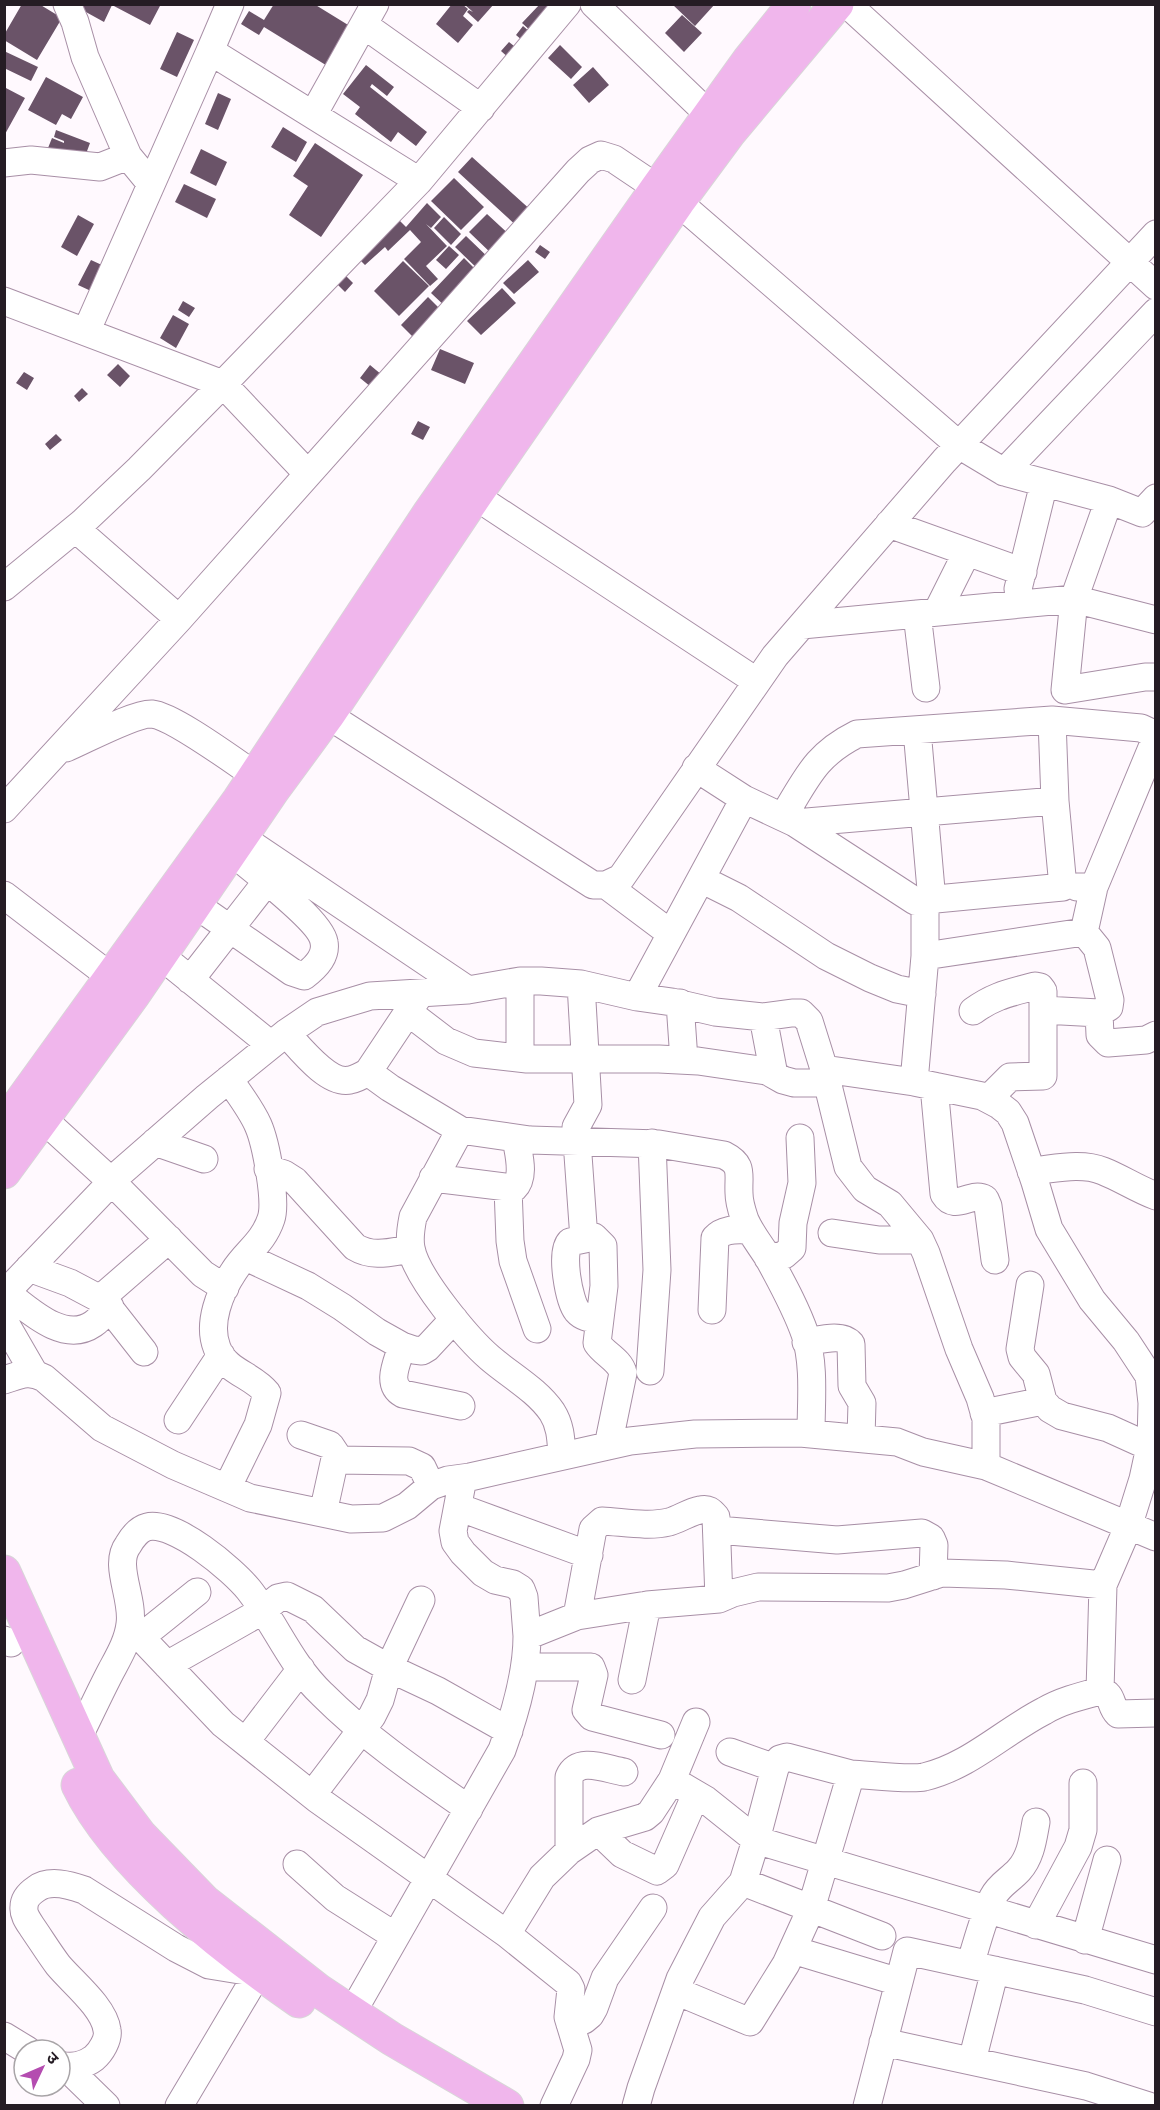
<svg xmlns="http://www.w3.org/2000/svg" width="1160" height="2110" viewBox="0 0 1160 2110" font-family="'Space Grotesk','Noto Sans Devanagari',sans-serif">
  <style>
    .building { fill: #6a5368 }
    .lines { fill: none; stroke-linecap: round; stroke-linejoin: round }
    .minor-casing { stroke: #a88fa6; stroke-width: 29 }
    .major-casing { stroke: #d8d6d8; stroke-width: 35 }
    .minor { stroke: #fff; stroke-width: 27 }
    .major { stroke: #f0b6ec; stroke-width: 33 }
  </style>
  <rect width="100%" height="100%" fill="#fff9fe"/>
  <path class="building" d="M 22,4 L 39,4 L 62,18 L 37,60 L 4,40 L 4,35 Z
    M 76,4 L 161,4 L 150,25 L 112,5 L 104,22 L 75,6 Z
    M 274,4 L 314,4 L 353,28 L 329,67 L 264,27 L 259,35 L 241,24 L 249,11 L 264,20 Z
    M 452,4 L 462,4 L 468,9 L 463,16 L 473,25 L 458,43 L 436,24 Z
    M 464,4 L 494,4 L 478,22 L 467,12 L 469,10 L 473,12 Z
    M 540,4 L 558,4 L 532,32 L 522,23 Z
    M 672,4 L 715,4 L 695,26 Z
    M 682,15 L 702,33 L 684,52 L 665,33 Z
    M 523,26 L 530,32 L 523,41 L 516,35 Z
    M 177,32 L 194,40 L 177,77 L 160,69 Z
    M 509,42 L 519,50 L 511,60 L 501,51 Z
    M 560,45 L 582,67 L 571,79 L 548,58 Z
    M 4,51 L 38,67 L 31,81 L 4,68 Z
    M 366,65 L 394,87 L 387,96 L 372,84 L 370,87 L 427,132 L 416,146 L 398,132 L 391,142 L 355,114 L 360,107 L 343,94 Z
    M 593,67 L 609,85 L 589,103 L 573,85 Z
    M 46,77 L 83,97 L 71,119 L 62,114 L 56,125 L 28,110 Z
    M 4,87 L 25,98 L 4,136 Z
    M 218,93 L 231,99 L 218,130 L 205,124 Z
    M 283,127 L 307,142 L 296,162 L 271,147 Z
    M 56,130 L 90,143 L 83,162 L 48,148 L 52,138 L 64,143 L 64,141 L 54,137 Z
    M 315,143 L 363,175 L 321,237 L 289,215 L 308,186 L 293,176 Z
    M 201,149 L 227,162 L 216,186 L 190,173 Z
    M 472,157 L 533,212 L 519,228 L 458,172 Z
    M 454,178 L 484,207 L 461,230 L 431,201 Z
    M 184,184 L 216,199 L 207,218 L 175,202 Z
    M 427,203 L 441,217 L 431,228 L 426,224 L 447,246 L 426,266 L 438,279 L 430,286 L 404,259 L 421,242 L 410,230 L 388,251 L 385,247 L 365,265 L 358,258 L 398,219 L 406,227 Z
    M 487,214 L 512,237 L 494,256 L 469,232 Z
    M 78,215 L 94,224 L 77,256 L 61,247 Z
    M 444,217 L 461,234 L 451,245 L 434,228 Z
    M 466,236 L 493,262 L 482,273 L 455,247 Z
    M 540,245 L 550,252 L 545,259 L 535,252 Z
    M 449,246 L 459,255 L 446,269 L 436,260 Z
    M 464,258 L 482,276 L 449,310 L 431,293 Z
    M 91,260 L 104,266 L 91,291 L 78,285 Z
    M 528,260 L 539,272 L 514,294 L 503,283 Z
    M 403,261 L 429,286 L 399,316 L 374,291 Z
    M 345,275 L 353,283 L 345,292 L 337,284 Z
    M 502,288 L 516,303 L 481,335 L 467,321 Z
    M 428,297 L 445,314 L 418,342 L 401,325 Z
    M 183,301 L 195,308 L 189,317 L 178,310 Z
    M 173,315 L 189,324 L 176,348 L 160,338 Z
    M 440,349 L 474,363 L 465,384 L 431,370 Z
    M 118,364 L 130,376 L 120,387 L 107,375 Z
    M 370,365 L 382,375 L 371,387 L 360,378 Z
    M 24,372 L 34,378 L 27,390 L 16,383 Z
    M 82,388 L 88,394 L 79,402 L 74,396 Z
    M 418,421 L 430,427 L 423,440 L 411,434 Z
    M 56,434 L 62,440 L 50,450 L 45,444 Z"/>
  <g class="lines">
    <defs>
      <path id="minor" d="M 67,4 L 75,22 L 85,57 L 128,156 L 151,184
        M 230,4 L 210,51 L 419,181
        M 594,4 L 723,128
        M 847,4 L 1156,286
        M 364,25 L 481,108
        M 313,115 L 375,4
        M 4,163 L 31,160 L 100,167 L 128,156
        M 4,301 L 223,384 L 308,474
        M 86,332 L 210,51
        M 1004,472 L 1156,312
        M 475,496 L 756,681
        M 889,524 L 1023,572
        M 76,529 L 179,619
        M 4,587 L 82,523 L 139,469 L 223,384 L 419,181 L 567,4
        M 1018,589 L 1044,483
        M 937,612 L 967,552
        M 917,614 L 926,688
        M 1156,620 L 1074,599 L 1065,690 L 1145,677 L 1156,677
        M 802,625 L 1074,599 L 1109,500
        M 312,705 L 593,885 L 606,885 L 621,878 L 775,656 L 944,461 L 1156,234
        M 1052,720 L 1141,728 L 1156,735
        M 917,730 L 932,901
        M 66,748 C 85,740 135,713 152,714 C 173,716 235,762 256,776
        M 696,768 L 744,799 L 795,823 L 915,901 L 1063,887 L 1055,801 L 1052,720 L 857,734 C 815,755 807,778 783,817
        M 4,809 L 179,619 L 578,171 L 590,160 L 601,155 L 614,159 L 678,202 L 959,445 L 1004,472 L 1109,500 L 1142,513 L 1156,498
        M 795,823 L 1055,801
        M 242,838 L 468,990
        M 701,879 L 739,898 L 826,956 L 870,978 L 897,989 L 922,994
        M 606,885 L 670,933
        M 1077,887 L 1094,887 L 1156,738
        M 4,895 L 111,977
        M 196,905 L 292,972 L 304,976 C 315,968 327,957 324,942 C 321,920 251,869 232,852
        M 161,956 L 271,1045
        M 925,956 L 1084,932 L 1094,887
        M 190,980 L 278,867
        M 581,984 L 588,1105 L 576,1127 L 584,1239
        M 420,994 L 368,1072 L 390,1088 L 460,1130 L 530,1140 L 659,1144 L 724,1155 C 744,1165 738,1174 739,1193 C 739,1203 742,1211 745,1220 C 751,1234 761,1246 769,1259 C 782,1283 796,1308 805,1334 C 815,1365 811,1402 811,1434
        M 637,997 L 744,799
        M 680,1003 L 684,1060
        M 1043,1010 L 1099,1013 L 1109,1007 L 1110,1000 L 1097,948 L 1084,932
        M 973,1011 C 995,995 1010,993 1035,986 L 1040,987 L 1043,991 L 1043,1076 L 1010,1077 L 988,1099
        M 408,1012 L 446,1041 L 474,1053 L 527,1059 L 659,1059 L 698,1061 L 767,1071 L 783,1080 L 794,1083 L 828,1083
        M 1099,1013 L 1100,1035 L 1108,1043 L 1146,1040 L 1156,1035
        M 763,1017 L 774,1075
        M 286,1033 C 300,1048 328,1085 350,1080 C 356,1079 363,1075 368,1072
        M 520,1058 L 520,981
        M 914,1082 L 925,956 L 925,901
        M 934,1086 L 944,1194 C 955,1212 971,1191 985,1199 L 988,1206 L 995,1260
        M 43,1119 L 111,1181 L 203,1274 L 225,1288
        M 460,1130 L 413,1217 C 411,1227 409,1238 411,1248 C 416,1277 468,1339 490,1358 C 511,1376 537,1390 552,1412 C 561,1426 561,1441 562,1456
        M 155,1142 L 204,1159
        M 268,1169 L 284,1174 L 295,1181 L 355,1247 C 373,1258 391,1252 411,1249
        M 1031,1171 C 1054,1169 1081,1162 1103,1171 C 1121,1178 1137,1189 1156,1196
        M 433,1178 L 514,1188 C 526,1176 518,1153 516,1138
        M 508,1188 L 510,1241 L 513,1261 L 537,1329
        M 832,1233 L 879,1240 L 920,1240
        M 246,1257 L 308,1286 L 342,1307 L 377,1332 L 402,1346 L 414,1350 L 422,1351 L 427,1348 L 454,1319
        M 768,1258 L 784,1255 L 792,1248 L 793,1223 L 802,1183 L 800,1138
        M 29,1268 L 70,1283 L 104,1301 L 144,1352
        M 1030,1285 L 1020,1349 L 1022,1357 L 1036,1374 L 1043,1401 L 1050,1409 L 1062,1416 L 1108,1428 L 1150,1447
        M 8,1294 C 29,1310 64,1344 93,1324 C 99,1320 105,1313 110,1307
        M 100,1299 L 169,1239
        M 4,1301 L 11,1287 L 120,1173 L 207,1097 L 286,1033 L 317,1012 L 370,996 L 468,990 L 520,981 L 541,981 L 581,984 L 637,997 L 672,1002 L 715,1012 L 763,1017 L 792,1013 L 801,1013 L 809,1021 L 824,1069 L 848,1167 L 865,1189 L 890,1204 L 920,1240 L 926,1253 L 959,1349 L 980,1398 L 986,1419 L 986,1466
        M 712,1310 L 715,1238 C 724,1228 737,1230 750,1230
        M 4,1319 L 8,1328 L 34,1373
        M 599,1319 C 591,1318 583,1318 577,1311 C 569,1301 560,1252 570,1242 L 594,1237 L 603,1246 L 604,1286 L 597,1343 C 604,1354 620,1360 623,1373 L 608,1446
        M 806,1342 C 819,1340 842,1333 851,1344 L 852,1386 L 862,1403 L 861,1438
        M 402,1346 C 398,1361 385,1384 403,1394 L 461,1406
        M 650,1371 L 657,1270 L 652,1143
        M 4,1380 C 20,1375 28,1370 44,1378 L 102,1428 L 173,1465 L 250,1498 L 351,1519 L 383,1518 L 407,1506 L 431,1486 L 448,1480 L 470,1477 L 630,1441 L 695,1434 L 800,1433 L 897,1442 L 923,1452 L 986,1466 L 1156,1537
        M 984,1413 L 1043,1401
        M 178,1420 L 221,1355
        M 301,1435 L 330,1445 L 336,1454 L 323,1513
        M 335,1460 L 409,1461 L 422,1467 L 431,1486
        M 463,1478 L 453,1531 L 455,1542 L 463,1553 L 483,1573 L 495,1580 L 513,1584 L 521,1589 L 524,1597 L 527,1636
        M 227,1488 L 258,1425 L 267,1393 C 253,1375 226,1372 217,1348 C 207,1323 220,1292 234,1271 C 246,1252 263,1243 271,1219 C 277,1202 266,1143 258,1125 C 251,1109 239,1094 229,1079
        M 458,1507 L 589,1555
        M 717,1530 L 837,1540 L 922,1533 L 931,1538 L 934,1545 L 933,1576
        M 577,1616 L 593,1529 L 602,1521 C 623,1522 648,1527 669,1522 C 680,1519 689,1512 700,1510 C 708,1508 711,1511 716,1517 L 719,1599
        M 130,1626 L 223,1724 L 317,1799 L 507,1934 L 568,1983 L 571,1989 L 568,2017 L 578,2050 L 576,2059 L 554,2106
        M 141,1637 L 197,1592
        M 4,1640 L 11,1643
        M 167,1665 L 262,1611 L 278,1598 L 287,1596 L 313,1609 L 355,1649 L 389,1668 L 438,1691 L 509,1731
        M 525,1667 L 591,1667 L 594,1675 L 586,1710 L 592,1717 L 661,1735
        M 632,1680 L 647,1605
        M 1100,1691 L 1103,1585
        M 79,1736 C 90,1714 100,1692 111,1671 C 119,1656 128,1641 130,1624 C 134,1598 113,1565 128,1545 C 132,1538 139,1529 147,1527 C 174,1520 233,1570 249,1590 C 275,1623 291,1665 322,1694 C 367,1739 417,1773 469,1809
        M 246,1741 L 301,1669
        M 730,1752 L 775,1768
        M 672,1780 L 696,1722
        M 312,1795 L 372,1716 L 380,1700 L 389,1668 L 421,1600
        M 598,1831 L 622,1854 L 657,1871 L 665,1865 L 696,1794
        M 569,1851 L 569,1777 C 578,1756 606,1769 624,1772
        M 297,1864 L 335,1898 L 395,1936
        M 743,1882 L 882,1936
        M 1036,1925 L 1078,1847 L 1083,1830 L 1083,1783
        M 507,1934 L 542,1877 L 569,1851 L 598,1831 L 645,1817 L 651,1812 L 672,1780 L 706,1800 L 756,1840 L 1156,1960
        M 1085,1940 L 1107,1860
        M 793,1950 L 899,1982
        M 970,1965 C 977,1943 983,1918 993,1897 C 999,1885 1010,1880 1019,1870 C 1031,1857 1033,1838 1036,1822
        M 676,1991 L 750,2022 L 786,1964 L 811,1909 L 851,1774 C 870,1775 909,1780 924,1777 C 970,1766 1003,1732 1044,1711 C 1061,1701 1081,1696 1100,1691 C 1114,1694 1109,1705 1118,1714 L 1156,1713
        M 352,2013 L 502,1750 C 515,1714 527,1674 527,1636 L 577,1616 L 647,1605 L 719,1599 L 733,1593 L 758,1587 L 888,1588 L 904,1585 L 942,1573 L 1006,1575 L 1103,1585 L 1128,1527 L 1143,1479 L 1151,1442 L 1152,1403 L 1149,1376 L 1126,1341 L 1092,1300 L 1049,1229 L 1035,1182 L 1015,1123 L 1008,1112 L 999,1105 L 982,1096 L 914,1082 L 824,1069
        M 570,2024 L 584,2020 L 590,2015 L 594,2008 L 605,1978 L 653,1908
        M 4,2036 L 27,2050
        M 883,2042 L 1086,2086 L 1149,2106
        M 972,2061 L 995,1970
        M 60,2065 C 72,2068 85,2065 94,2058 C 101,2052 109,2039 107,2030 C 104,2007 72,1982 58,1965 C 49,1953 41,1940 32,1927 C 28,1921 23,1914 24,1907 C 24,1899 30,1893 36,1889 C 49,1879 70,1885 84,1890 L 176,1948 L 209,1965 L 258,1973 L 179,2106
        M 65,2066 L 106,2106
        M 636,2106 L 641,2088 L 680,1979 L 712,1917 L 743,1882 L 756,1840 L 775,1768 L 780,1759 L 787,1757 L 851,1774
        M 867,2106 L 907,1951 L 1085,1990 L 1156,2012"/>
      <path id="major" d="M 4,1125 L 239,800 L 430,512 L 657,188 L 749,60 L 794,4
        M 4,1172 L 134,994 L 273,790 L 328,715 L 475,496 L 678,202 L 729,133 L 837,4
        M 4,1572 L 98,1779 L 140,1835 L 204,1901 L 318,1990 L 392,2039 L 507,2106
        M 78,1785 C 117,1866 225,1950 299,2001"/>
    </defs>
    <use href="#minor" class="minor-casing"/>
    <use href="#major" class="major-casing"/>
    <use href="#minor" class="minor"/>
    <use href="#major" class="major"/>
  </g>
  <rect width="1160" height="2110" fill="none" stroke="#251c24" stroke-width="12"/>
  <g transform="translate(42 2068) rotate(46)"><circle r="28" fill="#ffffff" stroke="#a8a4a7" stroke-width="1.5"/>
  <path d="M0-4.5L10 22L0 15L-10 22Z" fill="#b44cb0"/>
  <text y="-9" font-size="16" font-weight="bold" text-anchor="middle" fill="#251c24">उ</text>
  </g>
</svg>
